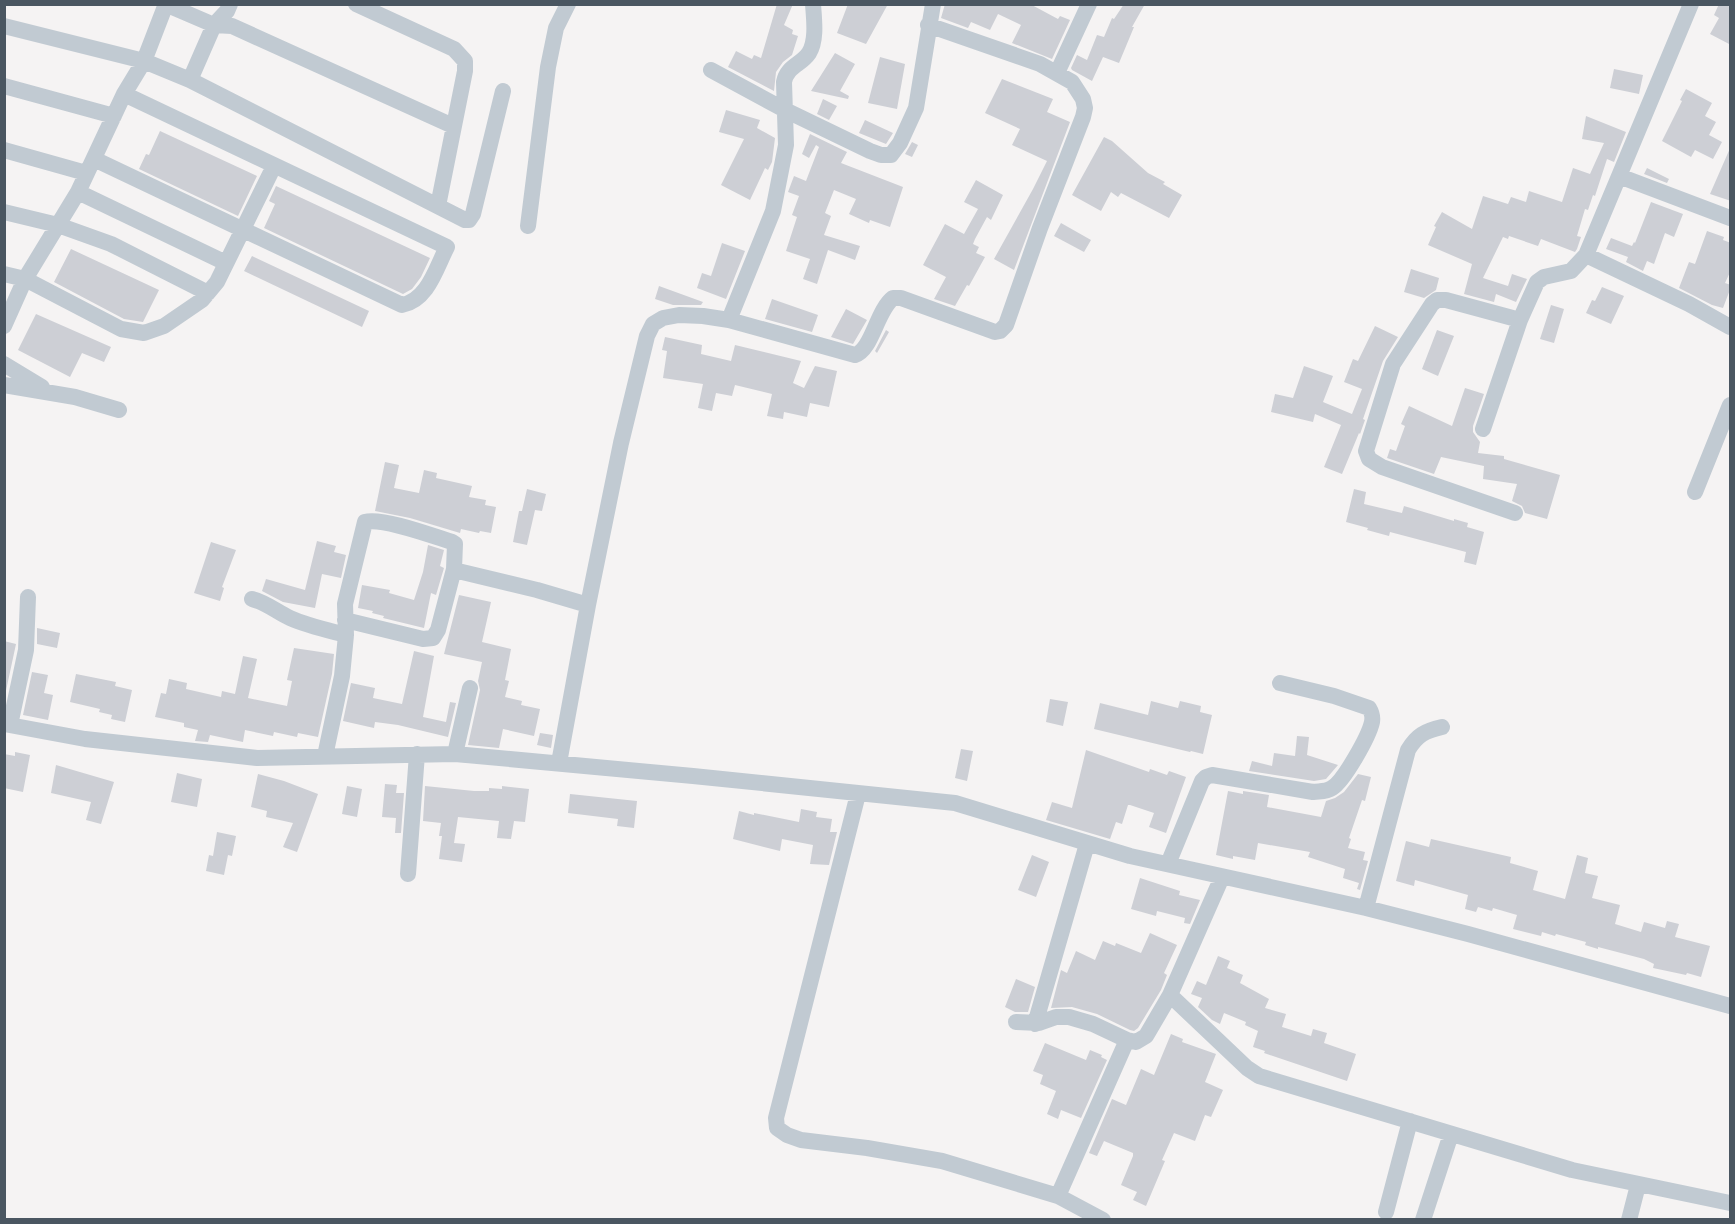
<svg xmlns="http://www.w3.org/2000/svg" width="1735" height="1224" viewBox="0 0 1735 1224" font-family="'DejaVu Sans',sans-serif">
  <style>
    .building { fill: #cdcfd5 }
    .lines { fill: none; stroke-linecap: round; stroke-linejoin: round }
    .street { stroke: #c1cad2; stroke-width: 16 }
  </style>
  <rect width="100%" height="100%" fill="#f5f3f3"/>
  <path class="building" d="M 777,4 L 793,4 L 784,25 L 793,30 L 792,34 L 798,36 L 792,55 L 783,62 L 776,72 L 774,91 L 728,67 L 736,51 L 752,59 L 754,55 L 761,58 Z
    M 848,4 L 888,4 L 866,44 L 837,33 Z
    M 945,4 L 1030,4 L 1058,19 L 1060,16 L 1070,20 L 1052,59 L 1012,43 L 1021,25 L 998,14 L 990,30 L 971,22 L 968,28 L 941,18 Z
    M 1124,4 L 1145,4 L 1132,27 L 1134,27 L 1119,63 L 1103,57 L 1092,81 L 1072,70 L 1071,68 L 1077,55 L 1087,60 L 1097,35 L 1104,37 L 1112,18 L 1114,19 Z
    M 1719,4 L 1731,4 L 1731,45 L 1710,34 L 1719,18 L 1714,15 Z
    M 835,53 L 855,64 L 840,91 L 849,96 L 848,99 L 811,91 Z
    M 880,57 L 905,64 L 897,109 L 868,103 Z
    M 1614,69 L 1643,75 L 1639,94 L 1610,88 Z
    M 1002,79 L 1053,99 L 1047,112 L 1070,122 L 1014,270 L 994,259 L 1033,189 L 1047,161 L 1012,145 L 1020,129 L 985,113 Z
    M 1686,89 L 1712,103 L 1705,116 L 1716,122 L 1709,135 L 1722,142 L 1713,159 L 1695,150 L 1691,157 L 1662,141 L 1682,101 L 1680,100 Z
    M 823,99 L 837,106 L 829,120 L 817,114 Z
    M 726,110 L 760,120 L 757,128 L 775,138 L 772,162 L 768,170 L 765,168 L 750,200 L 721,185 L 744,139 L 719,132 Z
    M 1586,116 L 1626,132 L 1614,162 L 1607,159 L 1595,196 L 1593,195 L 1588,210 L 1585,209 L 1577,236 L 1581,237 L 1577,249 L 1575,252 L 1541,239 L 1538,246 L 1509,236 L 1508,239 L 1503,237 L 1483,278 L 1508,286 L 1512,274 L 1527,279 L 1516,302 L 1496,294 L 1494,302 L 1464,294 L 1472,264 L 1428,245 L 1436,227 L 1434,226 L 1442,212 L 1472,229 L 1483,196 L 1508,204 L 1511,197 L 1526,202 L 1529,191 L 1562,202 L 1573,168 L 1590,174 L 1604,143 L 1582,139 Z
    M 865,120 L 893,133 L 886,144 L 859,133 Z
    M 160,131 L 257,176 L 238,216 L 139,169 L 146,154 L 149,155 Z
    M 810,134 L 847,152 L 841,163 L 903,187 L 890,227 L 870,220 L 869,223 L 849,214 L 856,199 L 834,190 L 825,213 L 831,216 L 824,235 L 860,246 L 855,260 L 828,250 L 817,284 L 803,279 L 810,259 L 786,251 L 797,217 L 792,215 L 799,196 L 788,192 L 794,176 L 806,181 L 819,147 L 816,145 L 809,158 L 802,154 Z
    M 1104,137 L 1112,141 L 1148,173 L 1165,182 L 1163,184 L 1182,195 L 1169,218 L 1121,193 L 1118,197 L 1111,192 L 1101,211 L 1072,195 Z
    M 912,142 L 918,145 L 912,157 L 905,154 Z
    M 1731,146 L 1731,201 L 1710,194 Z
    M 1647,168 L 1669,179 L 1667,183 L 1644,174 Z
    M 976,180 L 1003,195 L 991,220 L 987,217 L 975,239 L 973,244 L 979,247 L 976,253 L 985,257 L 969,286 L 967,285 L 955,306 L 934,299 L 946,277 L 923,265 L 945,224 L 964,234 L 978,209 L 964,202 Z
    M 276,186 L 430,258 L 421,277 L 412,289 L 403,294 L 264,228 L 275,204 L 269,201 Z
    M 1651,202 L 1683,214 L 1674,237 L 1665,233 L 1654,264 L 1647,261 L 1643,271 L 1626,262 L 1628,257 L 1606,249 L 1611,238 L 1632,246 L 1634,242 L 1635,243 Z
    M 1061,223 L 1091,240 L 1084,252 L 1054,236 Z
    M 1707,231 L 1724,237 L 1723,240 L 1731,243 L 1731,270 L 1725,283 L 1731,285 L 1731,287 L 1723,308 L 1712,305 L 1679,288 L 1689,262 L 1695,264 Z
    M 722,243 L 745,251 L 726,299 L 697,288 L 702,273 L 711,276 Z
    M 71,249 L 159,290 L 143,322 L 124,319 L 54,282 Z
    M 252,256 L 369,311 L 362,327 L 244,271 Z
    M 1411,269 L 1439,278 L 1436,290 L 1424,298 L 1404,292 Z
    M 659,286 L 703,302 L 701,305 L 673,305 L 655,299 Z
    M 1602,287 L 1624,296 L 1611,324 L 1586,313 L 1592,300 L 1595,301 Z
    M 772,299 L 818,315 L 812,332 L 765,319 Z
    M 1551,305 L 1564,309 L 1554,343 L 1540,339 Z
    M 846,309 L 867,320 L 853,344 L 831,337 Z
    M 36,314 L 111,347 L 104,362 L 82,353 L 70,377 L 18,350 Z
    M 1375,326 L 1398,337 L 1383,361 L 1363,419 L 1365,420 L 1360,434 L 1359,433 L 1342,474 L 1324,467 L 1341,425 L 1315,414 L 1313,422 L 1271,412 L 1275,394 L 1293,398 L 1304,366 L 1333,376 L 1323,402 L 1352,414 L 1362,389 L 1344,382 L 1353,359 L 1358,361 Z
    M 886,330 L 889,332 L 877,353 L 875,351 Z
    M 1437,330 L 1454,336 L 1438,376 L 1422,369 Z
    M 665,337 L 702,345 L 701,354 L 731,361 L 735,345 L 801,361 L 793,383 L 804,388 L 815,366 L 837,371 L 829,407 L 810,403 L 807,417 L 784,412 L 783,419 L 767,416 L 772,394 L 735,385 L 732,396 L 716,393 L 712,411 L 698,408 L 703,384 L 663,378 L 667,351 L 662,350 Z
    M 1465,388 L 1484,394 L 1473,426 L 1473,432 L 1480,442 L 1478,453 L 1504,456 L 1504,459 L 1560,475 L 1547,519 L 1525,513 L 1522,506 L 1512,501 L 1517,484 L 1483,479 L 1484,466 L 1441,457 L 1434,474 L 1387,458 L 1390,449 L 1396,451 L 1405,426 L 1401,424 L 1409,406 L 1452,426 Z
    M 385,462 L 399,465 L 394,488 L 419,493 L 424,470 L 437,473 L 436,478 L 472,486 L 469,497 L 486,500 L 485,505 L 496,507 L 491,533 L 480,531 L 479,533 L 461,529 L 460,533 L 410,518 L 375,511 Z
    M 527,489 L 546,494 L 542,511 L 535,510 L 527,545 L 513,542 L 519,511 L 522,511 Z
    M 1354,489 L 1366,492 L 1364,504 L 1402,513 L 1404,506 L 1454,521 L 1454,519 L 1468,523 L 1467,527 L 1484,532 L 1476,565 L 1464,562 L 1466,552 L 1390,532 L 1389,536 L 1367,530 L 1368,528 L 1346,522 Z
    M 317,541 L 336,546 L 334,552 L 346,555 L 341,578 L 322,574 L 315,608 L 283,602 L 262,591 L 266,579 L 305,590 Z
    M 211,542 L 236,550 L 222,587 L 224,588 L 220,601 L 194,593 Z
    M 428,545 L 444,550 L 440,566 L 444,568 L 436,595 L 431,593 L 424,628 L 383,618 L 384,616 L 372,613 L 373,611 L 358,608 L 362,585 L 390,590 L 389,593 L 414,600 L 423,572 Z
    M 459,595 L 491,602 L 482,642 L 511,649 L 505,680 L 509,681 L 505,697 L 522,701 L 521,705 L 540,709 L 534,736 L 503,729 L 499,748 L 468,745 L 480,690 L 478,681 L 482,662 L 444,654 Z
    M 37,628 L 60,633 L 57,648 L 37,644 Z
    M 4,641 L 16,644 L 4,700 Z
    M 294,648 L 334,654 L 332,674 L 318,737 L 298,733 L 297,737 L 274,732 L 273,736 L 245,730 L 243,742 L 210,735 L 208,742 L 195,741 L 198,730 L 184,727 L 184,723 L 155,717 L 161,693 L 166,694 L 169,679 L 187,683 L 186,689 L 221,697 L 222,691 L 235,694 L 243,656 L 257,659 L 248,698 L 287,706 L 292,681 L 287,680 Z
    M 414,651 L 434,656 L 423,717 L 446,722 L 450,702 L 456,703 L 448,737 L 398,725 L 375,722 L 374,728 L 343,721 L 351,683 L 375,688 L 373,698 L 402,704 Z
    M 32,672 L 48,675 L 44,693 L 53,695 L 48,720 L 23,715 Z
    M 76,674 L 116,682 L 115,686 L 132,690 L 125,722 L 111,719 L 112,715 L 99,712 L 100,709 L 70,702 Z
    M 1050,699 L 1068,702 L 1063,726 L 1046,722 Z
    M 1151,701 L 1178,708 L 1180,701 L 1201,706 L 1200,712 L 1212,715 L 1203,754 L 1191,751 L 1190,752 L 1094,729 L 1100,703 L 1148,715 Z
    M 540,733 L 553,735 L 551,748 L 537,745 Z
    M 1297,736 L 1309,737 L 1307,755 L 1338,765 L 1326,779 L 1314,781 L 1249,771 L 1252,761 L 1272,766 L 1274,753 L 1295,756 Z
    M 961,749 L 973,751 L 967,781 L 955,778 Z
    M 1086,750 L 1149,772 L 1150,769 L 1167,775 L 1169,771 L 1186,777 L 1166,833 L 1149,827 L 1154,813 L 1130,805 L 1128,805 L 1122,824 L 1116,822 L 1110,839 L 1046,820 L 1052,802 L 1072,808 Z
    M 15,752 L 30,755 L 23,792 L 4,788 L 4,754 L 15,756 Z
    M 56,765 L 114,782 L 101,824 L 86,820 L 91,802 L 51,793 Z
    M 177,773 L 202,779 L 197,807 L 171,802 Z
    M 258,774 L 284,781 L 318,794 L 297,852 L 283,847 L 293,823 L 266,817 L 267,811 L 251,807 Z
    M 1358,774 L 1371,777 L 1365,801 L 1362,800 L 1349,838 L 1351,839 L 1348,848 L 1365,852 L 1363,860 L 1368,861 L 1360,890 L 1357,889 L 1359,883 L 1343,878 L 1345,869 L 1308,857 L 1310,852 L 1258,843 L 1255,860 L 1233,856 L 1233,859 L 1216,855 L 1228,791 L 1243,794 L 1243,791 L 1269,795 L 1267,807 L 1321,817 L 1326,801 L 1335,798 L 1344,792 Z
    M 385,784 L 397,785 L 396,793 L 404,793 L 401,833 L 395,833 L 396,818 L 382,817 Z
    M 347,786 L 362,789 L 357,817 L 342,814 Z
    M 425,786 L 474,791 L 489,791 L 489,788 L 502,789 L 502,786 L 529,789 L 525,822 L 514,821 L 511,839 L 497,838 L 499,821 L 458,817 L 454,843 L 465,844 L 462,862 L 439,859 L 442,836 L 439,836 L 441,823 L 423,821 Z
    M 570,794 L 637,801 L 634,828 L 617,826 L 618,819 L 568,813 Z
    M 801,809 L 817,812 L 816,817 L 832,819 L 830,832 L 837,832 L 829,865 L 810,864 L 813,845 L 782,839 L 780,851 L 733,839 L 739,811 L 754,815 L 754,813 L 799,822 Z
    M 217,832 L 236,836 L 232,856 L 228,855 L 224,875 L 206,871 L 209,855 L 213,856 Z
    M 1431,839 L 1511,857 L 1510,863 L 1538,871 L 1533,890 L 1565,899 L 1577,855 L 1588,858 L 1585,873 L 1598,876 L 1592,898 L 1620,905 L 1615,924 L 1641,932 L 1644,922 L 1665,928 L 1667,921 L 1679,924 L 1675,937 L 1710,946 L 1701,977 L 1687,973 L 1686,975 L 1653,968 L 1654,964 L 1644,959 L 1598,947 L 1598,949 L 1585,945 L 1586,942 L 1556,934 L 1555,936 L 1542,932 L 1541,936 L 1513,929 L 1517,915 L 1493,908 L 1492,911 L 1478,907 L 1476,912 L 1465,909 L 1468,895 L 1415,880 L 1414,886 L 1396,881 L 1406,841 L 1429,847 Z
    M 1032,855 L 1049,862 L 1036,897 L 1018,890 Z
    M 1140,878 L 1180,891 L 1179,895 L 1200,900 L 1190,924 L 1184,923 L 1185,918 L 1157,911 L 1156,916 L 1131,909 Z
    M 1150,933 L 1177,945 L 1164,973 L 1167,975 L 1161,990 L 1138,1028 L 1134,1031 L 1130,1030 L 1097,1014 L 1072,1007 L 1051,1008 L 1061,970 L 1067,973 L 1076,951 L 1095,960 L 1103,941 L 1115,946 L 1116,943 L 1141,953 Z
    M 1218,956 L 1230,961 L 1227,968 L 1243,975 L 1240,983 L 1269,999 L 1265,1008 L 1286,1014 L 1282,1027 L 1311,1036 L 1313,1029 L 1327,1033 L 1324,1043 L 1356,1054 L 1347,1081 L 1264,1053 L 1265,1051 L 1253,1047 L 1258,1031 L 1245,1025 L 1246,1022 L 1224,1013 L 1220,1024 L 1212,1020 L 1198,1007 L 1202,998 L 1191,994 L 1197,981 L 1206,985 Z
    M 1016,979 L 1035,987 L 1028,1012 L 1015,1012 L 1005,1007 Z
    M 1171,1034 L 1183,1039 L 1182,1042 L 1216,1054 L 1205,1082 L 1223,1090 L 1211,1117 L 1205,1115 L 1195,1141 L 1174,1133 L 1162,1160 L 1165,1161 L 1146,1206 L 1133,1200 L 1137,1192 L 1121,1185 L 1133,1156 L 1133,1153 L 1104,1141 L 1097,1156 L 1089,1153 L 1112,1099 L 1126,1105 L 1141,1069 L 1154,1075 Z
    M 1045,1043 L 1086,1060 L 1090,1050 L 1102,1055 L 1101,1057 L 1107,1060 L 1081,1118 L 1061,1110 L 1058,1119 L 1047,1114 L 1056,1091 L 1040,1084 L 1043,1075 L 1033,1071 Z"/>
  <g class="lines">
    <path class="street" d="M 165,4 L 214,25 L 232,26 L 453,126
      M 356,4 L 454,49 L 465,61 L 465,71 L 438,206
      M 1691,4 L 1586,255 L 1689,304 L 1730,327
      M 4,26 L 144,61 L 190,80 L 465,220 L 469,220 L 473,214 L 503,91
      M 711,70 L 785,110 L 870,151 L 881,155 L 891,155 L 900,143 L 916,108 L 933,4
      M 1057,73 L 1089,4
      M 190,80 L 214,25 L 227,11 L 230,4
      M 4,86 L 114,116
      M 4,150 L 86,173
      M 94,159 L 402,305 C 428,300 436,268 447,247 L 124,94
      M 1619,176 L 1730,218
      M 78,192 L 226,263
      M 4,212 L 58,225 L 111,244 L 208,293
      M 528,226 L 548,67 L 556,28 L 568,4
      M 4,274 L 25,279 L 121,329 L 144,333 L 164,326 L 202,300 L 217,282 L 274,166
      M 729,320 L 773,211 L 786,145 L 784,82 C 787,66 801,65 809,53 C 817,40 814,19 813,4
      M 4,326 L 25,279 L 78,192 L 124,94 L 144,61 L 166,4
      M 4,364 L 42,387
      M 4,385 L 75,397 L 119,410
      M 1483,429 L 1520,320 L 1537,282 L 1544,277 L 1571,271 L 1586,255
      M 1695,492 L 1730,405
      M 1515,513 L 1382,467 L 1369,459 L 1366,451 L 1393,364 L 1432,304 L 1437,300 L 1446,300 L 1520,320
      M 252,599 C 267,603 277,612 290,618 C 308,626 327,630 346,635
      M 345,620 L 423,639 L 433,638 L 438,630 L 454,569
      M 4,724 L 85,739 L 257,758 L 455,754 L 693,776 L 955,803 L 1130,856 L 1366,908 L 1468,934 L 1730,1006
      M 10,725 L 26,650 L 28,597
      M 455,754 L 470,688
      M 325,756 L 342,676 L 346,635 L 345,604 L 365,522 C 382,517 433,536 452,542 L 455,544 L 454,569 L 458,571 L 537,590 L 588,605
      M 559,763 L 588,605 L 621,443 L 647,336 L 653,324 L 663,318 L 679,315 L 703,316 L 729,320 L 855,355 C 872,350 877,310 893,298 L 901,298 L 995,332 L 1000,331 L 1006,325 L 1040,228 L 1083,117 L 1085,108 L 1083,99 L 1072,82 L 1040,64 L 928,25
      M 858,794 L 776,1118 L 777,1128 L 787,1135 L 801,1140 L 867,1148 L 942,1161 L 1058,1196 L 1103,1220
      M 1168,864 L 1202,781 L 1206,777 L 1212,775 L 1313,792 C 1320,791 1326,792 1332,788 C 1344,781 1369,736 1372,722 C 1373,716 1372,713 1369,708 L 1334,696 L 1280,683
      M 408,874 L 417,754
      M 1366,908 L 1408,750 C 1417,735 1425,731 1442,727
      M 1170,995 L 1222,877
      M 1016,1022 L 1039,1023 L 1056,1017 L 1069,1017 L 1093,1024 L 1127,1040 L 1136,1042 L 1146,1036 L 1170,995 L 1247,1068 L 1259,1076 L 1572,1170 L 1730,1203
      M 1035,1024 L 1087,844
      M 1058,1196 L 1127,1040
      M 1386,1212 L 1410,1121
      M 1423,1220 L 1451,1134
      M 1629,1220 L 1638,1185"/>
  </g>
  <rect width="1735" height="1224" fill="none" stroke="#4a5661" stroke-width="12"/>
</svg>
